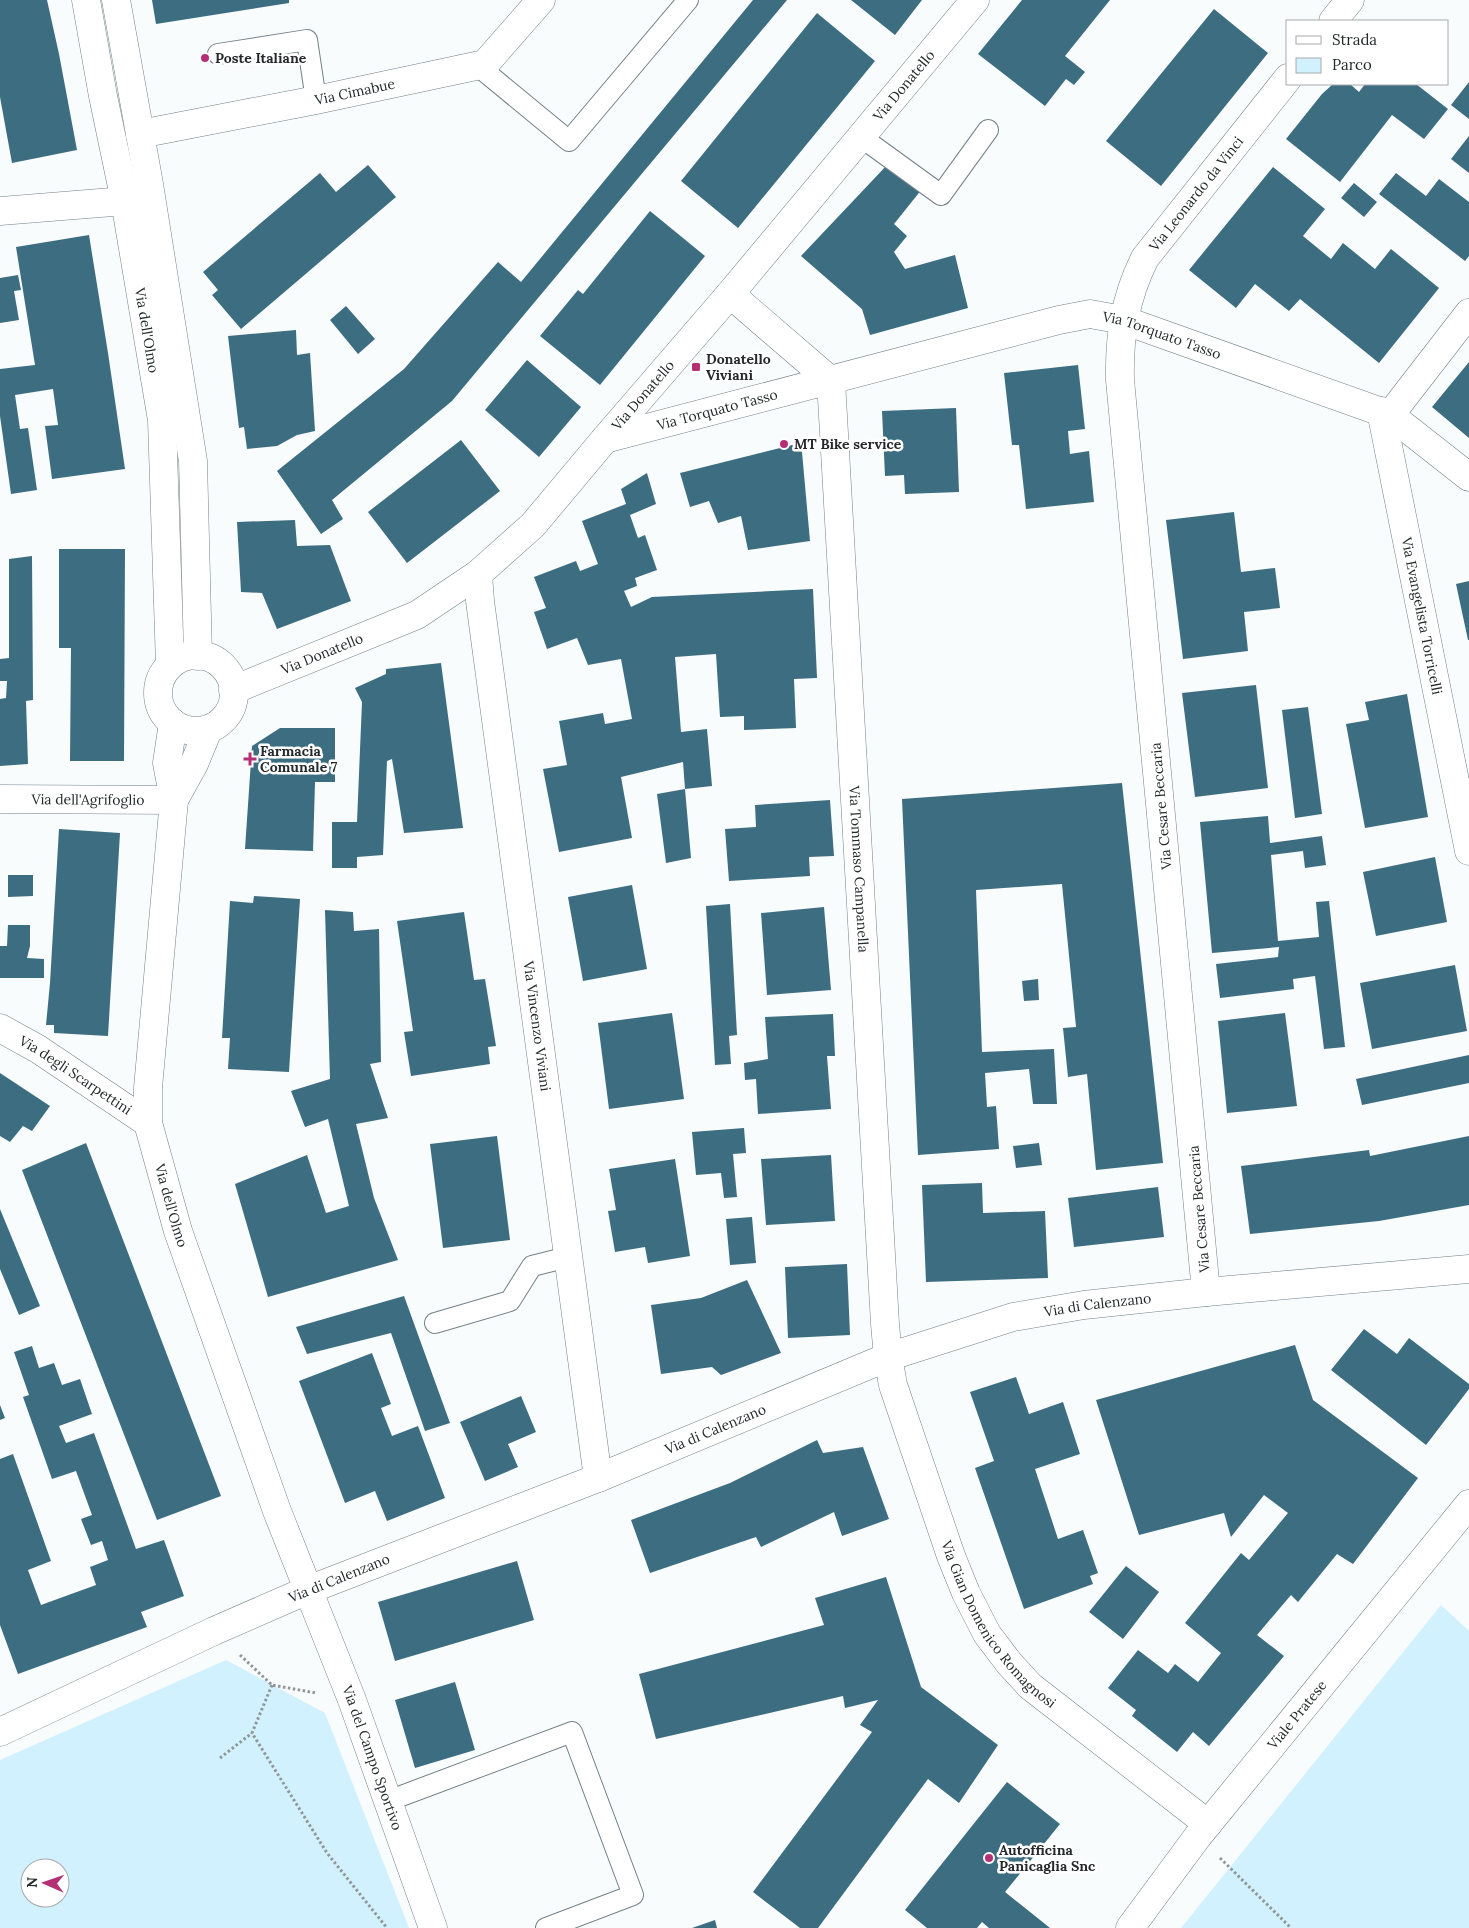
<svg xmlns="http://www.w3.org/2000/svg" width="1469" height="1928" viewBox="0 0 1469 1928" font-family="Lora,serif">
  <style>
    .green { fill: #d2f1ff; fill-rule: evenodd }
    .building { fill: #3d6d80 }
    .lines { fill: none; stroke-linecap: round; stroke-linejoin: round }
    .service-casing { stroke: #738288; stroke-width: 22 }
    .minor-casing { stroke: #738288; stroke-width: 29 }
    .tertiary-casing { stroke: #738288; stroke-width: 29 }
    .path { stroke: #919697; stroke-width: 3; stroke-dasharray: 2.5 2.5; stroke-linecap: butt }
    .service { stroke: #fff; stroke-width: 20 }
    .minor { stroke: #fff; stroke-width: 28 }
    .tertiary { stroke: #fff; stroke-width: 28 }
    .poi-dot { fill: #b42f74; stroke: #fff; stroke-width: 2 }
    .labels { text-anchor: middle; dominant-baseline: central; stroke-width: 5; stroke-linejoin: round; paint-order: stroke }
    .poi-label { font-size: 14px; font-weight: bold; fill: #242a2c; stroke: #fff; text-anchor: start }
    .street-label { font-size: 14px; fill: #242a2c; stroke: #fff }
  </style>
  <rect width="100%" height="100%" fill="#f8fcfd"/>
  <path class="green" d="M 1441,1605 L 1469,1631 L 1469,1928 L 1181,1928 Z
    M 226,1660 L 325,1713 L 409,1928 L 0,1928 L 0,1760 ZM 30,1868 L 60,1868 L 60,1898 L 30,1898 Z"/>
  <path class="building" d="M 0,0 L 47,0 L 59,54 L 77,150 L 12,163 L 0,97 Z
    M 152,0 L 289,0 L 289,3 L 156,24 Z
    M 753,0 L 787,0 L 452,401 L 332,500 L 343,519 L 321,534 L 277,471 L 404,369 L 498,262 L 521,282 Z
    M 851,0 L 922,0 L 895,35 Z
    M 1022,0 L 1110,0 L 1065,56 L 1085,72 L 1074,85 L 1066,79 L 1045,106 L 978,54 Z
    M 1214,9 L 1268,53 L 1161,186 L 1106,141 Z
    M 817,13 L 875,61 L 738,228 L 681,181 Z
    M 1469,82 L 1469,119 L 1451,105 Z
    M 1333,84 L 1350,84 L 1359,92 L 1365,84 L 1416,84 L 1448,109 L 1424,139 L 1392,115 L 1340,182 L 1286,139 L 1322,94 Z
    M 1469,136 L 1469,173 L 1451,159 Z
    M 888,164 L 922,189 L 894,224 L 907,236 L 894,252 L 905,269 L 955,255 L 968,308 L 870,335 L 862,309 L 801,256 Z
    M 368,165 L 396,197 L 241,329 L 212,295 L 218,290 L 203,272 L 320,173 L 336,192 Z
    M 1273,167 L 1325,209 L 1303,236 L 1331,259 L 1343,243 L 1375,269 L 1391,249 L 1439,288 L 1379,363 L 1300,299 L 1289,311 L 1255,284 L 1236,308 L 1189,270 Z
    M 1396,173 L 1426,196 L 1439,179 L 1469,202 L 1469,256 L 1465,261 L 1379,194 Z
    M 1354,183 L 1377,202 L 1364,217 L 1341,198 Z
    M 650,211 L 705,256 L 600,385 L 540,336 L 578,290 L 583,294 Z
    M 89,235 L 108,353 L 125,469 L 52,479 L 45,426 L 58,425 L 53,389 L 15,395 L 20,429 L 28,428 L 37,490 L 11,494 L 0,416 L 0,369 L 35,365 L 16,247 Z
    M 18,275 L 21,290 L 14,291 L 19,320 L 0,323 L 0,278 Z
    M 346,306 L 375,339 L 358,354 L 330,320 Z
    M 296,330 L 297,355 L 310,353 L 315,431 L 297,435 L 277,446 L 247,449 L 244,427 L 239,428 L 228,336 Z
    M 527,360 L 581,407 L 539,457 L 485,410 Z
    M 1469,362 L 1469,438 L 1432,407 Z
    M 1078,365 L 1085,429 L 1068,431 L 1070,454 L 1089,451 L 1094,502 L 1026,509 L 1019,445 L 1012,445 L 1004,373 Z
    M 956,408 L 959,492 L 905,494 L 904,475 L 885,476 L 882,411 Z
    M 461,440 L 500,491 L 407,563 L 368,512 Z
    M 792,445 L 802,452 L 810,541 L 748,550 L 741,516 L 718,523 L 709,501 L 690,507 L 680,473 Z
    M 647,473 L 656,504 L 630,515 L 638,538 L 645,535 L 657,570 L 635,578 L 637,586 L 624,591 L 631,607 L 652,597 L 813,589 L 817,678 L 794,679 L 796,728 L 744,730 L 744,716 L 720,717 L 716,654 L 675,657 L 681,732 L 707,729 L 712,786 L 685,789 L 683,762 L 621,777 L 632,838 L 559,852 L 543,769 L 567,765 L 559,721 L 603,713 L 605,724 L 632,719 L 621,659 L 588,665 L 577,638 L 547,649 L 534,612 L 546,608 L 534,577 L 576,561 L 580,571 L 598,564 L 582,521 L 626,504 L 621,489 Z
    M 1234,512 L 1241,572 L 1275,568 L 1280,608 L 1244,612 L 1248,651 L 1183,659 L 1166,520 Z
    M 295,520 L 297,546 L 330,545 L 351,601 L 277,629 L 262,593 L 241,592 L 237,522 Z
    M 59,549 L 125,549 L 124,761 L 70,761 L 71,648 L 59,648 Z
    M 32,556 L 33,700 L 26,701 L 28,764 L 0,766 L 0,699 L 6,698 L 7,681 L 0,681 L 0,659 L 9,658 L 9,559 Z
    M 1469,581 L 1469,640 L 1468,640 L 1456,584 Z
    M 441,663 L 463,828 L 404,833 L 392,759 L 387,761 L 383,855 L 357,857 L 357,868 L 332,868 L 332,822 L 357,822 L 362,702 L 355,688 L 386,674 L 386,669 Z
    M 1256,685 L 1268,788 L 1195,797 L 1182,693 Z
    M 1407,694 L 1428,817 L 1365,828 L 1346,724 L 1369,720 L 1365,702 Z
    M 1308,707 L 1322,814 L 1295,818 L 1282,710 Z
    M 280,728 L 335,728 L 335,782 L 315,782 L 313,851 L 245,849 L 252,746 Z
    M 1122,783 L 1163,1163 L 1096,1170 L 1087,1074 L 1068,1077 L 1063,1028 L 1076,1027 L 1062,884 L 976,890 L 982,1052 L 1054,1049 L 1057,1104 L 1033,1104 L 1029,1069 L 985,1073 L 987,1107 L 996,1106 L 999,1149 L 918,1155 L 902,799 Z
    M 685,789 L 691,858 L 666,863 L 657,794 Z
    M 830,800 L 834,856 L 809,857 L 810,876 L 729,881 L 725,829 L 756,827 L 755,805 Z
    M 1268,816 L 1270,843 L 1322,836 L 1326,865 L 1305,868 L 1303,851 L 1271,855 L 1278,941 L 1319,937 L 1316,902 L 1329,901 L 1345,1047 L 1324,1049 L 1315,976 L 1293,979 L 1294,989 L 1220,998 L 1216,964 L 1278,957 L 1279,947 L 1212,953 L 1200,822 Z
    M 59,829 L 120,833 L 108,1036 L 54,1033 L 54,1025 L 46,1025 L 50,983 Z
    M 1435,857 L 1447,922 L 1376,936 L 1363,872 Z
    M 8,875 L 33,875 L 33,896 L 8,897 Z
    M 632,885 L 647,969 L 583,981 L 568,897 Z
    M 254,896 L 300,899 L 289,1072 L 228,1069 L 230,1038 L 222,1038 L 230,901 L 253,903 Z
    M 730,904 L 737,1035 L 729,1036 L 731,1064 L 715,1065 L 706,906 Z
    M 824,907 L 831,990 L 767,995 L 761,913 Z
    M 325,910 L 353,912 L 354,931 L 379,929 L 381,1062 L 370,1064 L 388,1118 L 356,1124 L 374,1198 L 398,1260 L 268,1297 L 235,1184 L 307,1155 L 326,1213 L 349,1206 L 328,1119 L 305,1127 L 291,1091 L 330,1079 Z
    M 464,912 L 474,980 L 485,979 L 496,1046 L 488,1047 L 490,1064 L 411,1076 L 404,1032 L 413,1031 L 397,921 Z
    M 8,925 L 30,925 L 30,946 L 27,958 L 44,959 L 44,978 L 0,978 L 0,946 L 7,946 Z
    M 1455,965 L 1467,1031 L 1372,1049 L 1360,983 Z
    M 1038,979 L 1039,1000 L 1024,1001 L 1022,981 Z
    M 672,1013 L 684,1099 L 609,1109 L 598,1023 Z
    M 1285,1013 L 1297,1106 L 1227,1113 L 1218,1021 Z
    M 833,1014 L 835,1056 L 827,1056 L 831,1109 L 758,1114 L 756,1079 L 745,1080 L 744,1063 L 768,1059 L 765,1017 Z
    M 1469,1055 L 1469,1083 L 1362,1105 L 1356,1079 Z
    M 0,1073 L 50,1106 L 32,1131 L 23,1126 L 10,1142 L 0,1136 Z
    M 744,1128 L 746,1153 L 733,1154 L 737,1197 L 724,1198 L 721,1173 L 696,1175 L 692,1132 Z
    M 497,1136 L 510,1240 L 443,1248 L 430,1144 Z
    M 1469,1136 L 1469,1205 L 1379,1221 L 1250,1234 L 1241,1166 L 1369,1150 L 1370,1156 Z
    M 86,1143 L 221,1496 L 157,1520 L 22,1170 Z
    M 1039,1143 L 1042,1165 L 1016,1168 L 1013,1146 Z
    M 831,1155 L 835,1221 L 766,1225 L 761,1159 Z
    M 675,1159 L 690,1256 L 648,1263 L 645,1247 L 615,1252 L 608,1211 L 616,1210 L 609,1169 Z
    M 982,1183 L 983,1213 L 1045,1211 L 1048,1278 L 926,1282 L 922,1185 Z
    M 1158,1187 L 1164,1237 L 1074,1247 L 1068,1198 Z
    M 0,1209 L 40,1306 L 19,1315 L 0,1269 Z
    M 752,1217 L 756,1263 L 730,1265 L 726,1219 Z
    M 847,1264 L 850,1335 L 788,1338 L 785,1267 Z
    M 747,1280 L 781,1353 L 721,1375 L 712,1367 L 661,1374 L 651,1305 L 701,1298 Z
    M 404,1296 L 450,1423 L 425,1431 L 391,1333 L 307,1354 L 296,1327 Z
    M 1364,1329 L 1397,1354 L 1409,1338 L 1469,1384 L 1469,1389 L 1426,1445 L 1331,1370 Z
    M 1295,1345 L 1313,1400 L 1418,1478 L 1353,1564 L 1337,1554 L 1298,1602 L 1291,1595 L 1257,1635 L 1284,1656 L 1209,1746 L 1193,1732 L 1177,1752 L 1132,1716 L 1136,1710 L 1108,1688 L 1138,1650 L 1168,1673 L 1175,1664 L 1198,1682 L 1221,1653 L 1185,1623 L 1241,1553 L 1249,1560 L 1288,1513 L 1264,1495 L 1231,1537 L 1224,1513 L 1139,1535 L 1096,1400 Z
    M 32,1346 L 39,1368 L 54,1363 L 62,1385 L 80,1379 L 92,1414 L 59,1426 L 66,1443 L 94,1433 L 136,1549 L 164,1540 L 184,1596 L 141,1612 L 147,1627 L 18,1674 L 0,1625 L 0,1459 L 13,1454 L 51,1561 L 28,1570 L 41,1605 L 96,1585 L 90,1567 L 108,1560 L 102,1541 L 91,1545 L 81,1519 L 92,1515 L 76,1471 L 52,1479 L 23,1397 L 29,1395 L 14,1352 Z
    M 372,1353 L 391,1404 L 381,1408 L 392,1436 L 418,1426 L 445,1498 L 387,1521 L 375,1491 L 345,1503 L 299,1381 Z
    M 1016,1377 L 1029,1414 L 1063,1402 L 1080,1454 L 1035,1469 L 1058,1539 L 1083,1530 L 1098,1573 L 1090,1576 L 1093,1584 L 1024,1609 L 975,1468 L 994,1461 L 970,1392 Z
    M 521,1396 L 536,1432 L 508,1444 L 518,1467 L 485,1481 L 460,1422 Z
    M 0,1405 L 5,1418 L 0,1420 Z
    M 817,1440 L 823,1453 L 863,1447 L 889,1519 L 842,1536 L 834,1512 L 761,1547 L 756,1537 L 650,1573 L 631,1520 L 730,1483 Z
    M 517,1561 L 534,1620 L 395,1661 L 378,1602 Z
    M 1126,1566 L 1159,1592 L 1123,1639 L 1089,1612 Z
    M 886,1577 L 921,1687 L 998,1745 L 959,1803 L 928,1779 L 818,1928 L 800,1928 L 753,1892 L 872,1732 L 860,1725 L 878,1700 L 845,1708 L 843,1696 L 656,1739 L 639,1674 L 824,1625 L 815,1598 Z
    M 455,1682 L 475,1750 L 415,1768 L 395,1700 Z
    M 1007,1782 L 1060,1824 L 1005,1892 L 1050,1928 L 989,1928 L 982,1922 L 977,1928 L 927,1928 L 905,1910 Z
    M 715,1920 L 717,1928 L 692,1928 Z"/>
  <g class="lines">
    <defs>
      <path id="service" d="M 218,54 L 307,40 L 316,100
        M 478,66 L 569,141 L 688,0
        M 861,137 L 941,195 L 988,130
        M 435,1323 L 510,1301 L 532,1266 L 568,1257
        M 388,1801 L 572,1732 L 633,1895 L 546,1928"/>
      <g id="minor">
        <path d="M 1333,21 L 1350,0"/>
        <path id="s1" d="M 140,134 L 316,100 L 485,64 L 541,0"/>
        <path d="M 0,211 L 125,201"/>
        <path d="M 730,294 L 831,381"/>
        <path id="s2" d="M 831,381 L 885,1324 L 888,1357 L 893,1385 L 951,1556 L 966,1593 L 987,1634 L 1009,1663 L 1030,1686 L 1208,1824"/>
        <path id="s3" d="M 1381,411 L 1469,851"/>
        <path d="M 1390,415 L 1469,313"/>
        <path id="s4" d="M 605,439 L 1059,320 L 1090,314 L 1123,320 L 1390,415 L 1469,477"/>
        <path id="s5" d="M 478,574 L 480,601 L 598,1478"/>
        <path id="s6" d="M 233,690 L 417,615 L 478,574 L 533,525 L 605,439 L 730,294 L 975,0"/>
        <path id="s7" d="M 0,799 L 174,800"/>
        <path id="s8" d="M 0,1028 L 38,1049 L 148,1123"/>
        <path id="s9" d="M 1206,1292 L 1120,380 C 1119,336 1125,298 1145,258 L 1288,78"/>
        <path id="s10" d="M 308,1590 L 598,1478 L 888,1357 L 1013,1317 L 1084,1305 L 1206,1292 L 1469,1269"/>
      </g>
      <g id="tertiary">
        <path id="s11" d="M 86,0 L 103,96 L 125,201 L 162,420 L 170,665"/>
        <path d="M 116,0 L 149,184 L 193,461 L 198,656"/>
        <circle cx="196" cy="693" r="38"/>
        <path id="s12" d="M 173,723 L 167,763 L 174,800 L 148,1088 L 148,1123 L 178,1231 L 277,1511 L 352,1700 L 433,1928"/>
        <path d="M 174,800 L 194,764 L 208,730"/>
        <path d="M 0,1732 L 214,1631 L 308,1590"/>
        <path id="s13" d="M 1130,1928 L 1198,1836 L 1469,1504"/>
      </g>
    </defs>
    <use href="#service" class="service-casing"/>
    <use href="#minor" class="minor-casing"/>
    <use href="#tertiary" class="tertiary-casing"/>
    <path class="path" d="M 240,1655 L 272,1685 L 316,1693
      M 272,1685 L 252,1733 L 327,1853 L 387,1928
      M 220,1758 L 252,1733
      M 1220,1858 L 1291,1928"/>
    <use href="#service" class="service"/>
    <use href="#minor" class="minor"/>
    <use href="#tertiary" class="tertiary"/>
  </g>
  <g class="poi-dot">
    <circle cx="205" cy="58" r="5"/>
    <rect x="691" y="362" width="10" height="10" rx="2.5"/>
    <circle cx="784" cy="444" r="5"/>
    <path d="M247.5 751.5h5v5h5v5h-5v5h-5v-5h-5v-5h5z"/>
    <circle cx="989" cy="1858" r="5"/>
  </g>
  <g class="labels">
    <g class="poi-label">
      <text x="215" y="58">Poste Italiane</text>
      <text x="706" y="359">Donatello<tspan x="706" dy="16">Viviani</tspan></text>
      <text x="794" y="444">MT Bike service</text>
      <text x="260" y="751">Farmacia<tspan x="260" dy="16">Comunale 7</tspan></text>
      <text x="999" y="1850">Autofficina<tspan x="999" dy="16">Panicaglia Snc</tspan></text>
    </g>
    <g class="street-label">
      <text stroke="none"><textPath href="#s6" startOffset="921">Via Donatello</textPath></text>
      <text stroke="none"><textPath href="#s1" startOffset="219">Via Cimabue</textPath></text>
      <text stroke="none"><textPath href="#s9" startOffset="1124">Via Leonardo da Vinci</textPath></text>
      <text stroke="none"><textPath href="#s11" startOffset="336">Via dell'Olmo</textPath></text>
      <text stroke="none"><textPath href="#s4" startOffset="576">Via Torquato Tasso</textPath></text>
      <text stroke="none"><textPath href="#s6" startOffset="516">Via Donatello</textPath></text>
      <text stroke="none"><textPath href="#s4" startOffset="116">Via Torquato Tasso</textPath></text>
      <text stroke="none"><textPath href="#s3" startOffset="209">Via Evangelista Torricelli</textPath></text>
      <text stroke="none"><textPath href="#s6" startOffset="96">Via Donatello</textPath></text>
      <text stroke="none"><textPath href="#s7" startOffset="88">Via dell'Agrifoglio</textPath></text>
      <text transform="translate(1161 806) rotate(-95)">Via Cesare Beccaria</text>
      <text stroke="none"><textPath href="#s2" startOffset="489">Via Tommaso Campanella</textPath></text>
      <text stroke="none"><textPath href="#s5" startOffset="456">Via Vincenzo Viviani</textPath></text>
      <text stroke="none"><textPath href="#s8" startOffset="89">Via degli Scarpettini</textPath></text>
      <text stroke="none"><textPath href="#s12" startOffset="488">Via dell'Olmo</textPath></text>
      <text transform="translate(1199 1209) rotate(-95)">Via Cesare Beccaria</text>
      <text stroke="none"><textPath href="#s10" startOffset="842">Via di Calenzano</textPath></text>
      <text stroke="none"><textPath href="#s10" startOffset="438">Via di Calenzano</textPath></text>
      <text transform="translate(339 1578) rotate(-22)">Via di Calenzano</text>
      <text stroke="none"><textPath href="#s2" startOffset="1271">Via Gian Domenico Romagnosi</textPath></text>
      <text stroke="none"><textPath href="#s13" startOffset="271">Viale Pratese</textPath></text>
      <text stroke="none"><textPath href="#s12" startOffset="1076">Via del Campo Sportivo</textPath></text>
    </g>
  </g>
  <rect x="1286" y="20" width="162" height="65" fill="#ffffff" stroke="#a7aaab"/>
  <rect x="1296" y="36" width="25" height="8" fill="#ffffff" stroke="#a7aaab"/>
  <text x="1332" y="45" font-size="15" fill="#242a2c">Strada</text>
  <rect x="1296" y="58" width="25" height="15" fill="#d2f1ff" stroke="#a7aaab"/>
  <text x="1332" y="70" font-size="15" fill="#242a2c">Parco</text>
  <g transform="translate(45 1883) rotate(272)"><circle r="24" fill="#ffffff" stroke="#a7aaab"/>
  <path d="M0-4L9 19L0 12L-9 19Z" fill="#b42f74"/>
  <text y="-8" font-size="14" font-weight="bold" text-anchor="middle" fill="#242a2c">N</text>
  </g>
</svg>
